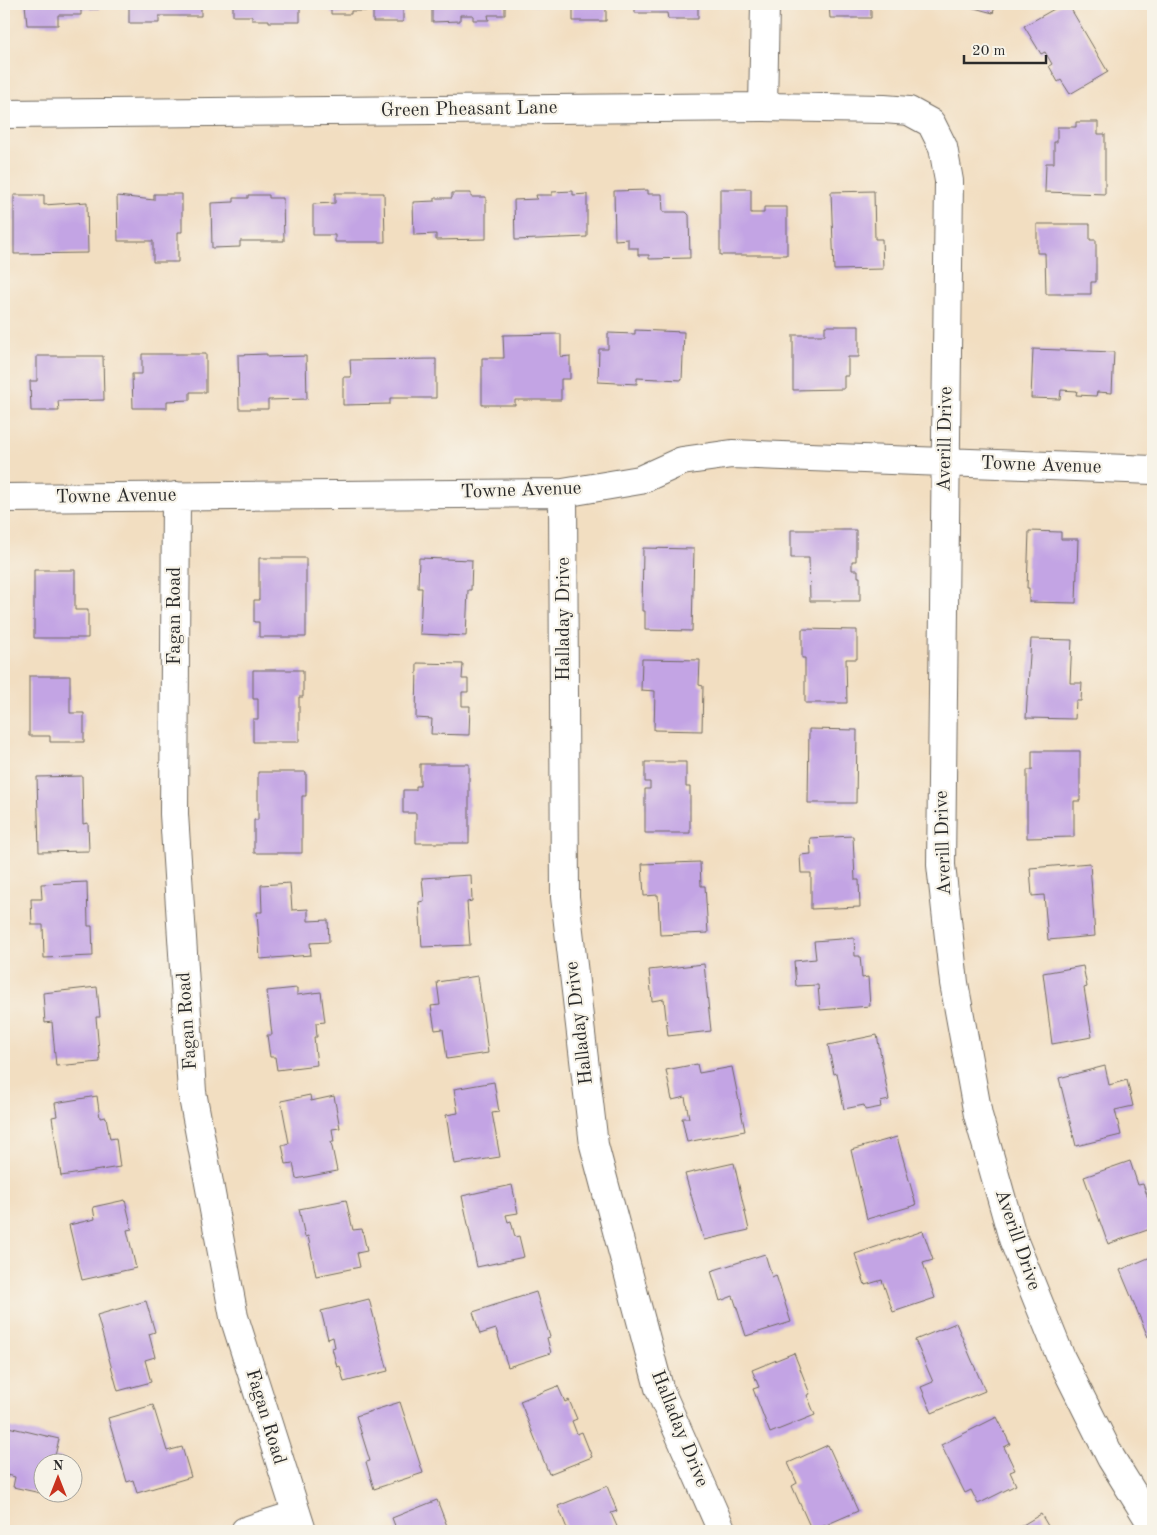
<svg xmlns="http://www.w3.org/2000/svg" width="1157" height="1535" viewBox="0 0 1157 1535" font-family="'Old Standard TT',serif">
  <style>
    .building { fill: #c3a4e4 }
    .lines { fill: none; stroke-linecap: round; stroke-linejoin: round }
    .street-casing { stroke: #716a60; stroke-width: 30 }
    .street { stroke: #fff; stroke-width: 28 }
    .labels { text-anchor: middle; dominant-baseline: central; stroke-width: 4.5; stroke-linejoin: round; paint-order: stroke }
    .street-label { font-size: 19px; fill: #2b2b2b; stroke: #f7f3e8 }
  </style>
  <rect width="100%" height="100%" fill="#f7f3e8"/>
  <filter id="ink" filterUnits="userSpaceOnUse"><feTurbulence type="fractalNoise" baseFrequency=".02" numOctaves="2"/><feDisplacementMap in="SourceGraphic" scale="10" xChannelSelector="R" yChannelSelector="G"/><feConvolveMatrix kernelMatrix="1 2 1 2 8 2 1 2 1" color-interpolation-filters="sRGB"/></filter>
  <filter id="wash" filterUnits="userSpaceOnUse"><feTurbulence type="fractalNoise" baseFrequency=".0096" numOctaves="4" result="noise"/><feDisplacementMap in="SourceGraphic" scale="20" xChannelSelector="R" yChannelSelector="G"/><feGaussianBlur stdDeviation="1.12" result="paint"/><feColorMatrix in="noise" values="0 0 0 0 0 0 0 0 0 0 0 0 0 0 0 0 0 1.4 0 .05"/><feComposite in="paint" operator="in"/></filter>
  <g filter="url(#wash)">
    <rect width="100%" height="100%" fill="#f2dec1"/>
    <g id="blocks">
      <path class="building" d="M 25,4 L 99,4 L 99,9 L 81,9 L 81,15 L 58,15 L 58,25 L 27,25 Z
        M 129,4 L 201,4 L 201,16 L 159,16 L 159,23 L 129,23 Z
        M 233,4 L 300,4 L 300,22 L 269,22 L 269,20 L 252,20 L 252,16 L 233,16 Z
        M 331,4 L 403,4 L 403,22 L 373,22 L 373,11 L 351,11 L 351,14 L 331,14 Z
        M 432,4 L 505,4 L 505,15 L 488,15 L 489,20 L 473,20 L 473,15 L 460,15 L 460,21 L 432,22 Z
        M 533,4 L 606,4 L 606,21 L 573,21 L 573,6 L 533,6 Z
        M 635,4 L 698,4 L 698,19 L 668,19 L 667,13 L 635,13 Z
        M 829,4 L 871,4 L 871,18 L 830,18 Z
        M 959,4 L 996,4 L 993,13 Z
        M 1063,4 L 1068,4 L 1108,72 L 1070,94 L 1061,80 L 1058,82 L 1049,66 L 1052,64 L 1045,52 L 1041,54 L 1024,26 Z
        M 1076,122 L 1098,122 L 1098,134 L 1105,134 L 1105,194 L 1045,192 L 1046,163 L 1054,163 L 1054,142 L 1057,142 L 1057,127 L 1076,127 Z
        M 720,189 L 751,189 L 751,213 L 764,213 L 764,207 L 787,207 L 787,255 L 720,255 Z
        M 648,190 L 648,194 L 662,194 L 663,212 L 686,212 L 689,215 L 690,258 L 649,259 L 649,255 L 638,255 L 638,248 L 628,248 L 628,239 L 615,240 L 614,191 Z
        M 573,191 L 573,195 L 587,194 L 587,237 L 515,240 L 514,200 L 537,199 L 536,195 L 552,195 L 552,192 Z
        M 874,191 L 875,239 L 882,239 L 883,269 L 834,270 L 831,192 Z
        M 335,193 L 384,193 L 385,242 L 335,242 L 335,235 L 313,235 L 313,204 L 335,203 Z
        M 452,193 L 471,193 L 471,197 L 486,197 L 486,239 L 436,240 L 436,234 L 414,235 L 413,202 L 435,201 L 435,198 L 452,198 Z
        M 154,194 L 182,194 L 182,232 L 178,232 L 178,262 L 153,262 L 153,241 L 118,241 L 117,196 L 154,200 Z
        M 14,195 L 44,195 L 44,205 L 87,202 L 88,253 L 14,254 Z
        M 248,195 L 269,195 L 269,198 L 283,198 L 284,241 L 240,241 L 240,247 L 212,248 L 211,203 L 234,202 L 234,198 L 248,198 Z
        M 1037,224 L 1090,224 L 1090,240 L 1096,240 L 1096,282 L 1091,282 L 1091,294 L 1046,294 L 1045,253 L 1037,253 Z
        M 825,326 L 859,326 L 859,357 L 848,357 L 848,376 L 844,376 L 844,389 L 793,390 L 793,335 L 825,335 Z
        M 635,330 L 684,332 L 682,380 L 637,378 L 637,384 L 598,382 L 599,349 L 608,349 L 608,333 L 635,334 Z
        M 561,334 L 561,357 L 570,356 L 570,379 L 561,379 L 561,400 L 515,400 L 515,405 L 482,405 L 482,358 L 504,358 L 503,335 Z
        M 1033,349 L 1114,352 L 1112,393 L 1097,392 L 1096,396 L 1076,395 L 1077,391 L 1061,390 L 1060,399 L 1031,398 Z
        M 142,354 L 206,354 L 206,392 L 190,392 L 190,400 L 167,401 L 167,408 L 133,408 L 132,374 L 142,374 Z
        M 267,354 L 267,357 L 306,356 L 307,399 L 268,400 L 268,409 L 239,409 L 238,355 Z
        M 37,356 L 103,356 L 104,400 L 58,401 L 59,411 L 31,411 L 30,381 L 37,381 Z
        M 436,359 L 436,398 L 390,398 L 390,404 L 343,405 L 343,377 L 351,377 L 350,360 Z
        M 791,530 L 856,530 L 856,561 L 852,561 L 852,570 L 858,570 L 858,577 L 860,577 L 860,601 L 810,601 L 809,558 L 791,558 Z
        M 1029,531 L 1061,532 L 1061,539 L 1078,539 L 1076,603 L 1029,602 L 1029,588 L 1027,588 Z
        M 643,548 L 694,549 L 692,631 L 645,630 L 645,611 L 642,611 Z
        M 1150,556 L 1153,556 L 1153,594 L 1149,594 Z
        M 259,558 L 306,558 L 306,637 L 259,637 L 259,622 L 254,622 L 254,600 L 259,600 Z
        M 419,558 L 472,560 L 471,590 L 468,590 L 466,636 L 420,634 L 422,588 L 418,588 Z
        M 34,570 L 75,570 L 75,610 L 88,610 L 88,638 L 34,638 Z
        M 802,629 L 857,630 L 857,659 L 846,659 L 847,703 L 805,703 L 805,658 L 802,658 Z
        M 1031,639 L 1072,640 L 1070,683 L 1082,683 L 1081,701 L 1076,701 L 1075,719 L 1026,718 Z
        M 642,659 L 700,660 L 699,685 L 703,686 L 702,731 L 654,730 L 655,691 L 641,690 Z
        M 417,663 L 463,664 L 462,679 L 468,679 L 468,692 L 462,692 L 462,706 L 470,706 L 469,735 L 431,734 L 432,719 L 416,718 Z
        M 253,670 L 303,670 L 303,697 L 299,697 L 299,742 L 253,742 L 253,719 L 258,719 L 258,699 L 253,699 Z
        M 29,676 L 70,676 L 70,713 L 84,713 L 84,742 L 50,742 L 50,736 L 29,736 Z
        M 809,729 L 857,730 L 856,803 L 808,803 Z
        M 1032,751 L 1080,751 L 1080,801 L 1074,801 L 1074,837 L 1027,838 L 1027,770 L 1032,770 Z
        M 645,762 L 686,762 L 686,787 L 690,787 L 690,833 L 645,833 L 645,789 L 650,789 L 650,782 L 645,782 Z
        M 420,764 L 469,764 L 469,843 L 416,843 L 416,813 L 403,813 L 403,790 L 416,790 L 416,786 L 420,786 Z
        M 258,772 L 306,772 L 306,796 L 302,796 L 302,853 L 254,853 L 254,820 L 258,820 Z
        M 82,776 L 83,824 L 88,823 L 89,851 L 39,852 L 37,777 Z
        M 853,836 L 855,880 L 859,880 L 860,907 L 811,909 L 811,873 L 801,873 L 800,855 L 811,854 L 810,838 Z
        M 700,862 L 701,886 L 705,886 L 708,933 L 660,935 L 658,895 L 644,896 L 642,864 Z
        M 1090,863 L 1095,936 L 1048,940 L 1044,895 L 1032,896 L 1030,868 Z
        M 471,875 L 472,901 L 467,902 L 470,945 L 422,947 L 419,902 L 424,901 L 422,878 Z
        M 87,882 L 88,926 L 92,926 L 93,956 L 44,958 L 43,925 L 32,925 L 31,899 L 42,899 L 41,884 Z
        M 290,883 L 292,910 L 308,909 L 308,921 L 328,920 L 329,942 L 310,943 L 311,955 L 260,959 L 257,912 L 262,912 L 261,885 Z
        M 854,938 L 855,956 L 860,956 L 862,978 L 868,977 L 870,1006 L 820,1010 L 818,985 L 796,986 L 794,961 L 816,959 L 814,941 Z
        M 704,964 L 711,1031 L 668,1036 L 664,999 L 652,1001 L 649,970 Z
        M 1083,966 L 1087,987 L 1084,988 L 1092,1037 L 1052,1044 L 1043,973 Z
        M 478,976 L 488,1053 L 447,1059 L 443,1029 L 435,1030 L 431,1006 L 440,1005 L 437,982 Z
        M 97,987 L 100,1017 L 96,1017 L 100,1062 L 56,1066 L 52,1022 L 45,1023 L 43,993 Z
        M 297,988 L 297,995 L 321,992 L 325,1022 L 316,1023 L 317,1037 L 314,1037 L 317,1065 L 277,1070 L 275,1057 L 270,1057 L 267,1035 L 272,1035 L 267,991 Z
        M 877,1035 L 889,1100 L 880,1102 L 881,1107 L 865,1110 L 864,1105 L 844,1109 L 837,1073 L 834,1074 L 828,1045 Z
        M 697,1064 L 699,1073 L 732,1067 L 745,1131 L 687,1142 L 682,1118 L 689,1118 L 685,1097 L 672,1100 L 666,1070 Z
        M 1105,1066 L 1109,1085 L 1127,1080 L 1133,1106 L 1115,1110 L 1121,1135 L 1076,1146 L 1059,1078 Z
        M 494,1082 L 499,1112 L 492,1113 L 500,1157 L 454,1164 L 446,1115 L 458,1113 L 454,1089 Z
        M 310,1095 L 311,1101 L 334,1096 L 340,1128 L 332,1129 L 334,1142 L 331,1142 L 337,1171 L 296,1179 L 293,1163 L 286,1164 L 282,1145 L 289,1143 L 281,1101 Z
        M 97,1096 L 100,1118 L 106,1117 L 110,1139 L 116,1138 L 120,1167 L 61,1176 L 52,1117 L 57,1116 L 55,1103 Z
        M 897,1137 L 916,1205 L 867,1219 L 851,1150 Z
        M 1130,1161 L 1138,1185 L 1143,1184 L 1153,1212 L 1153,1228 L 1108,1244 L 1084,1177 Z
        M 734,1163 L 749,1230 L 704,1240 L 685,1174 Z
        M 512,1185 L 518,1213 L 506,1215 L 508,1222 L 511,1221 L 515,1237 L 519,1236 L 524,1257 L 477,1267 L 462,1196 Z
        M 125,1200 L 132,1229 L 127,1230 L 136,1268 L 82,1280 L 69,1225 L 95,1219 L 93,1207 Z
        M 346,1200 L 353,1230 L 362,1229 L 367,1251 L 357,1253 L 360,1267 L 316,1276 L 308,1236 L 305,1237 L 299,1209 Z
        M 923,1231 L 933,1260 L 923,1263 L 935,1298 L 893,1312 L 882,1280 L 865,1285 L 855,1254 Z
        M 765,1254 L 772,1277 L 776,1275 L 791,1322 L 746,1336 L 733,1296 L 720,1301 L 711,1271 Z
        M 1153,1256 L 1153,1335 L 1148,1337 L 1120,1270 Z
        M 536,1292 L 550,1337 L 547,1338 L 551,1353 L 508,1367 L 496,1329 L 480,1334 L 473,1312 Z
        M 369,1299 L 388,1371 L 344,1382 L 340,1366 L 337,1367 L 332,1348 L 335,1347 L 333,1337 L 328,1339 L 321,1311 Z
        M 146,1301 L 155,1332 L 149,1334 L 155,1357 L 145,1360 L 151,1382 L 118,1391 L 97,1315 Z
        M 956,1323 L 985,1391 L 932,1413 L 921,1387 L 933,1382 L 915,1340 Z
        M 794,1353 L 810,1394 L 807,1395 L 815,1415 L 770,1433 L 753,1389 L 759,1387 L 752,1370 Z
        M 558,1386 L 565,1402 L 569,1400 L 577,1419 L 572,1421 L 577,1434 L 582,1432 L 592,1457 L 549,1474 L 520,1401 Z
        M 400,1402 L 423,1473 L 374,1489 L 366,1462 L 370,1461 L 356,1416 Z
        M 153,1405 L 167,1451 L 182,1447 L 191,1477 L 137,1493 L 133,1480 L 127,1482 L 108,1418 Z
        M 997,1417 L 1010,1444 L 1004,1447 L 1015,1470 L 1010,1472 L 1016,1485 L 978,1504 L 971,1490 L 965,1493 L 941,1445 Z
        M 4,1426 L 59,1439 L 55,1456 L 63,1458 L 62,1462 L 42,1462 L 42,1492 L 55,1492 L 54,1496 L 13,1487 L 15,1477 L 8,1475 L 7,1478 L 4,1478 Z
        M 828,1445 L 858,1511 L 812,1531 L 792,1486 L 797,1483 L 788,1463 Z
        M 607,1486 L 617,1511 L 611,1513 L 619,1531 L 568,1531 L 558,1506 Z
        M 437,1500 L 449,1531 L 397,1531 L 392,1518 Z
        M 1041,1514 L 1051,1531 L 1013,1531 Z"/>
    </g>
  </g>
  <g filter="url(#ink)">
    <use href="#blocks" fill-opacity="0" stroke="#716a60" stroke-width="1"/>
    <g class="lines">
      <defs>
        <path id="street" d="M 763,107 L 765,4
          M 4,114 L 763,107 L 884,109 L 909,111 L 931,123 L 943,147 L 949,181 L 941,865 L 954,983 L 978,1115 L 1013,1239 L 1061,1358 L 1111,1458 L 1153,1526
          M 563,493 L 565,897 L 594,1145 L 659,1388 L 722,1531
          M 176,496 L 174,814 L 192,1092 L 234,1317 L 302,1531
          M 4,498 L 563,493 L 640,480 L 682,461 L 732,454 L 1153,470
          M 245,1531 L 295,1515"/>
      </defs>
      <use href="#street" class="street-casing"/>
      <use href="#street" class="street"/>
    </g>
  </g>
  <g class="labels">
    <g class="street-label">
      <text transform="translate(469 110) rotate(-1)">Green Pheasant Lane</text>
      <text transform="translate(946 439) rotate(-89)">Averill Drive</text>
      <text transform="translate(1041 466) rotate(2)">Towne Avenue</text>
      <text transform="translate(521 491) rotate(-2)">Towne Avenue</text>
      <text transform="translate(116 497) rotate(-1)">Towne Avenue</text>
      <text transform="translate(175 616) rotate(-90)">Fagan Road</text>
      <text transform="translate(564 619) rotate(-90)">Halladay Drive</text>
      <text transform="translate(944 843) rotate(-92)">Averill Drive</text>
      <text transform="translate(188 1021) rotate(-94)">Fagan Road</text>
      <text transform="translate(580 1023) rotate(-97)">Halladay Drive</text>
      <text transform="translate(1017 1240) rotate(71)">Averill Drive</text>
      <text transform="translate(265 1417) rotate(73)">Fagan Road</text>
      <text transform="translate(679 1429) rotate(68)">Halladay Drive</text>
    </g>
  </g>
  <rect width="1157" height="1535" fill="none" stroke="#f7f3e8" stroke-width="20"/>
  <g transform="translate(58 1478)"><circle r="24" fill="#f7f3e8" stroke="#a5a39c"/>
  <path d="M0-4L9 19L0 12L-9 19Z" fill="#c8321e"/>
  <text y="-8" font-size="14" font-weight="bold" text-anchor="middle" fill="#2b2b2b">N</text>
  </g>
  <path d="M964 55v8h82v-8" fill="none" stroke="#2b2b2b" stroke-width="2.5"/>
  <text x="972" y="55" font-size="15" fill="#2b2b2b" stroke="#f7f3e8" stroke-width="4" paint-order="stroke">20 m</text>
</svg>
